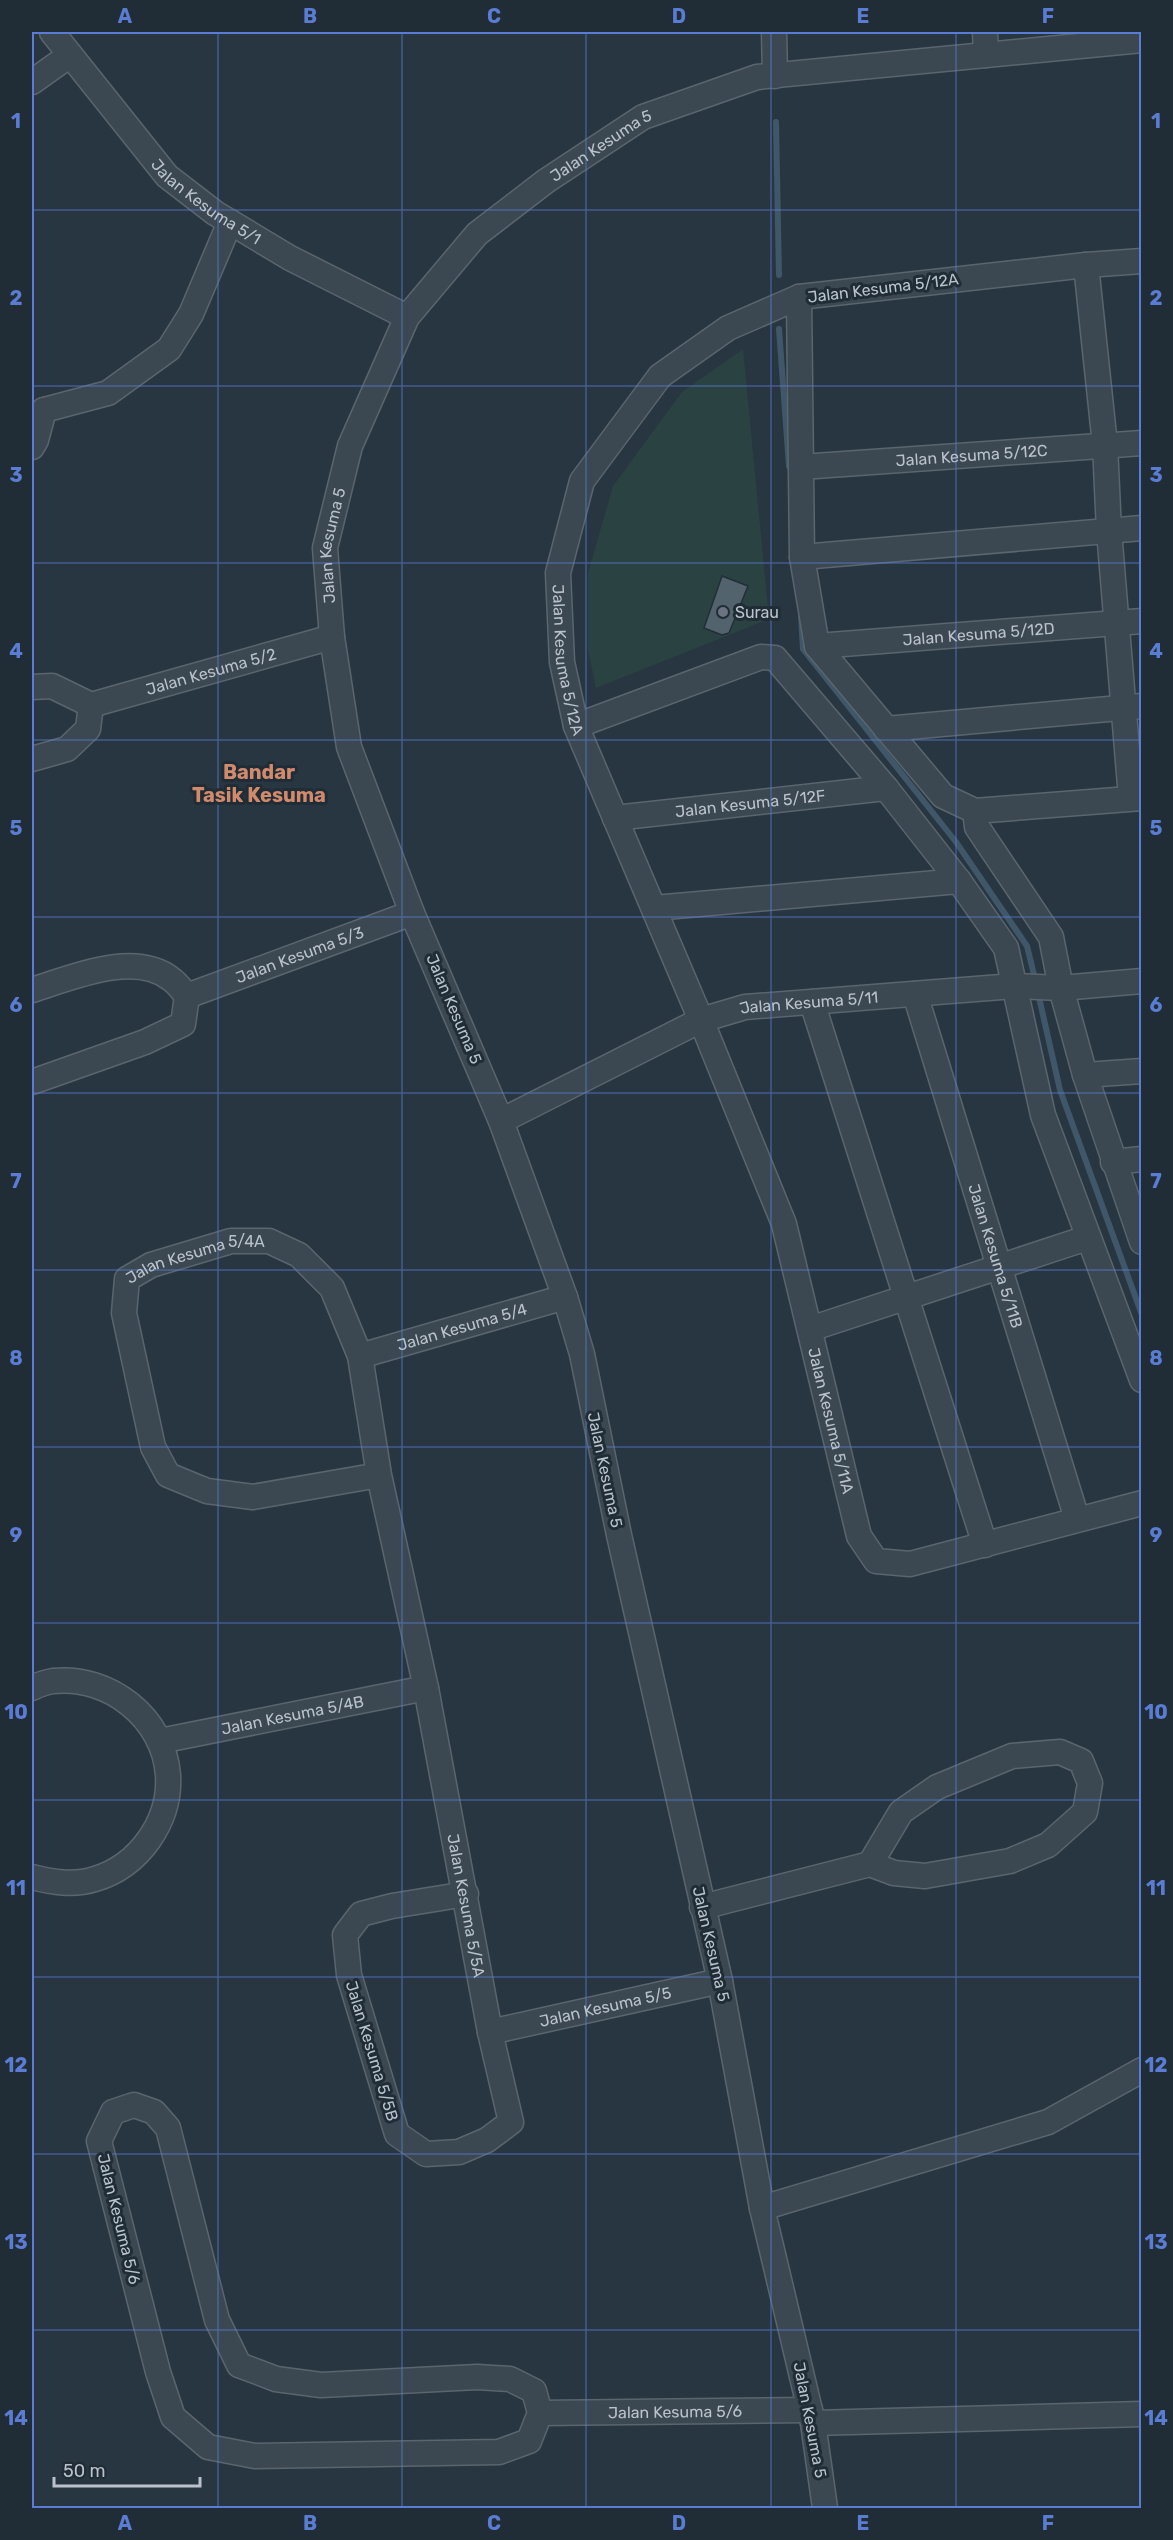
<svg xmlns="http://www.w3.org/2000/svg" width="1173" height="2540" viewBox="0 0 1173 2540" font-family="Rubik,sans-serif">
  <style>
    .green { fill: #2a4241 }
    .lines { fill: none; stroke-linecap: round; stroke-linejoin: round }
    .stream { stroke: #3f5769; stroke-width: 6 }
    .building { fill: #53636e; stroke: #232f38; stroke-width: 1.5 }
    .minor-casing { stroke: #5a656e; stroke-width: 27 }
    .minor { stroke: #3c4851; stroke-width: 24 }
    .grid { fill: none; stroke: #5b7cd3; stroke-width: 1.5; stroke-opacity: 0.55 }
    .worship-dot { fill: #6b7280; stroke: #202d36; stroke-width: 2 }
    .labels { text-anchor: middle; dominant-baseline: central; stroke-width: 6; stroke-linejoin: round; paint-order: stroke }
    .street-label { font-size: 16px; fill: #b9c2cb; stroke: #202d36 }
    .poi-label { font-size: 16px; fill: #b9c2cb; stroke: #202d36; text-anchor: start }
    .quarter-label { font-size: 20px; font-weight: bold; fill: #d28a6d; stroke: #202d36 }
    .neatline { fill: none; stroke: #5b7cd3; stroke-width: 2 }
    .grid-label { font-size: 20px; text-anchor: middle; font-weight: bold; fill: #5b7cd3 }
  </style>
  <rect width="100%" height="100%" fill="#283641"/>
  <path class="green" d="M 743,349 L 769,619 L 596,688 L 588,650 L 588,573 L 613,486 L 682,392 Z"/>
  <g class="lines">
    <path class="stream" d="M 776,122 L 779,275
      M 779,329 L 789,466
      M 801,616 L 803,649 L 956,842 L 1027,946 L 1036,983
      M 1038,993 L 1060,1090 L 1142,1315"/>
  </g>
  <path class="building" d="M 722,576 L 748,586 L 729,633 L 722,635 L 704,628 Z"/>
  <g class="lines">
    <defs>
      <g id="minor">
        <path id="s1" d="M 52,32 L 167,176 L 215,213 L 290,258 L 407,317"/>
        <path d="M 774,32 L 775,76"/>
        <path d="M 985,32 L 986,55"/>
        <path d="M 32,82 L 70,55"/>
        <path id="s2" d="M 1142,261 L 1086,265 L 799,297 L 728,328 L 660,376 L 582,481 L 558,573 L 562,662 L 576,726 L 701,1020 L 784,1224 L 859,1536 L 876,1561 L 910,1564 L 1142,1503"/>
        <path d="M 1086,265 L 1105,445 L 1109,531 L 1131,798"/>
        <path d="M 799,297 L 802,557 L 817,646 L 943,796 L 975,811 L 977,827 L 1051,937 L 1061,988 L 1085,1075 L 1142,1242"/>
        <path d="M 44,410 L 108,393 L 169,349 L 191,314 L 230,222"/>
        <path d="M 32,447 L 36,440 L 44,410"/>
        <path id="s3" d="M 801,467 L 1142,443"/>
        <path d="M 802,557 L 1142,528"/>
        <path id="s4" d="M 817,646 L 1142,621"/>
        <path id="s5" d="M 32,687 L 52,686 L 91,705 L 332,637"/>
        <path d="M 576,726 L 761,657 L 775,658 L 886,788 L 959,881 L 1006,948 L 1043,1115 L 1142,1380"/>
        <path d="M 886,729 L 1142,706"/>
        <path d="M 32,759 L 67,749 L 88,729 L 91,705"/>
        <path d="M 975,811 L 1142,798"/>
        <path id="s6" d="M 615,818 L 886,788"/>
        <path d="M 654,908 L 959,881"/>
        <path d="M 32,990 C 71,978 134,950 171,979 C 177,983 182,990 187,996"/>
        <path id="s7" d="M 915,994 L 1077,1519"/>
        <path id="s8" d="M 187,996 L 412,913"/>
        <path d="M 812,1002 L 985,1545"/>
        <path d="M 1085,1075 L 1142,1071"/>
        <path d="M 32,1082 L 145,1042 L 183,1024 L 187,996"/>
        <path id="s9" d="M 501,1121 L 701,1020 L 745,1007 L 1014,986 L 1061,988 L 1142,981"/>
        <path d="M 1113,1162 L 1142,1159"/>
        <path d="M 810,1329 L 1087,1238"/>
        <path id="s10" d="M 360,1356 L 565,1297"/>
        <path id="s11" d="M 379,1475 L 253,1497 L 207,1491 L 168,1475 L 153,1447 L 124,1313 L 127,1279 L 151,1265 L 231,1241 L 269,1241 L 299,1255 L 332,1288 L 360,1356 L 379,1475 L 426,1688 L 490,2032 L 511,2122 L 487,2140 L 459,2152 L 426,2154 L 397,2134 L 349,1975 L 345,1935 L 361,1914 L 392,1906 L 466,1894"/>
        <path d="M 32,1688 C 38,1685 46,1682 53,1681 C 109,1675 164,1718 168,1775 C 171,1821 139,1866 95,1879 C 73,1886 52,1882 32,1877"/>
        <path id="s12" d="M 160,1741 L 426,1688"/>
        <path d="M 702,1907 L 870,1864 L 894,1873 L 925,1876 L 1010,1861 L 1048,1845 L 1085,1812 L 1090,1783 L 1081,1761 L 1060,1752 L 1012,1756 L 937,1787 L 901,1812 L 870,1864"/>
        <path id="s13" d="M 490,2032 L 720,1981"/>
        <path d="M 134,2105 L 154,2112 L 168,2128 L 217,2320 L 239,2365 L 276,2379 L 321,2385 L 477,2377 L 510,2379 L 534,2391 L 540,2413 L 529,2441 L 499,2452 L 255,2456 L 208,2447 L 173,2417 L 158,2372 L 99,2141 L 113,2112 Z"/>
        <path d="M 762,2208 L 1048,2122 L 1142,2070"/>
        <path id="s14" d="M 540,2413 L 810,2410"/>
        <path d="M 813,2423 L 1142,2414"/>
        <path id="s15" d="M 825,2508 L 813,2423 L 762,2208 L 720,1981 L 619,1535 L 582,1354 L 565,1297 L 501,1121 L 412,913 L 349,747 L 332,637 L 325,548 L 350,446 L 407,317 L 477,234 L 546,181 L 643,117 L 757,77 L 1142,40"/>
      </g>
    </defs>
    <use href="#minor" class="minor-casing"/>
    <use href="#minor" class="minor"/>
  </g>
  <path class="grid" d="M 218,32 L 218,2508M 402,32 L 402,2508M 586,32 L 586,2508M 771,32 L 771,2508M 956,32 L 956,2508M 32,210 L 1142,210M 32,386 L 1142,386M 32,563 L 1142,563M 32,740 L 1142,740M 32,917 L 1142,917M 32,1093 L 1142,1093M 32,1270 L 1142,1270M 32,1447 L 1142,1447M 32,1623 L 1142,1623M 32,1800 L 1142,1800M 32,1977 L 1142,1977M 32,2154 L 1142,2154M 32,2330 L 1142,2330"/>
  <circle class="worship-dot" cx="723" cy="612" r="6"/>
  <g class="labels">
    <g class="street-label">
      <text stroke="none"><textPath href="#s15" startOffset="2538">Jalan Kesuma 5</textPath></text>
      <text stroke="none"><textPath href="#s1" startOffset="231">Jalan Kesuma 5/1</textPath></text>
      <text transform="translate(883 288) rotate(-7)">Jalan Kesuma 5/12A</text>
      <text stroke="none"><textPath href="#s3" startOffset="171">Jalan Kesuma 5/12C</textPath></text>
      <text stroke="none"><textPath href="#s15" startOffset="2034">Jalan Kesuma 5</textPath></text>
      <text stroke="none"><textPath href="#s4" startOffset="162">Jalan Kesuma 5/12D</textPath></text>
      <text stroke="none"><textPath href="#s2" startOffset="819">Jalan Kesuma 5/12A</textPath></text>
      <text stroke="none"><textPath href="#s5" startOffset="188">Jalan Kesuma 5/2</textPath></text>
      <text stroke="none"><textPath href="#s6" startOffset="136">Jalan Kesuma 5/12F</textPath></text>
      <text stroke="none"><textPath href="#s8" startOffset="120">Jalan Kesuma 5/3</textPath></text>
      <text stroke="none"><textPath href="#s9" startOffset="334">Jalan Kesuma 5/11</textPath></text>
      <text transform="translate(454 1009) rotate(67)">Jalan Kesuma 5</text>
      <text stroke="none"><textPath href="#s7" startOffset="274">Jalan Kesuma 5/11B</textPath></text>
      <text stroke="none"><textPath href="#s11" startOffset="492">Jalan Kesuma 5/4A</textPath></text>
      <text stroke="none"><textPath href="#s10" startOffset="106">Jalan Kesuma 5/4</textPath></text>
      <text stroke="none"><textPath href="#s2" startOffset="1628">Jalan Kesuma 5/11A</textPath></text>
      <text transform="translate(605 1470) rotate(78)">Jalan Kesuma 5</text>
      <text stroke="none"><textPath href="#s12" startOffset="135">Jalan Kesuma 5/4B</textPath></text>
      <text stroke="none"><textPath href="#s11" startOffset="1282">Jalan Kesuma 5/5A</textPath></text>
      <text transform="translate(711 1944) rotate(77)">Jalan Kesuma 5</text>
      <text stroke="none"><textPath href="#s13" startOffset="118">Jalan Kesuma 5/5</textPath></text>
      <text transform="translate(372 2051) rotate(73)">Jalan Kesuma 5/5B</text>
      <text transform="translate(119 2219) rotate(76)">Jalan Kesuma 5/6</text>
      <text stroke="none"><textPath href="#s14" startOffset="135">Jalan Kesuma 5/6</textPath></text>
      <text transform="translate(810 2420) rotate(79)">Jalan Kesuma 5</text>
    </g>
    <g class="poi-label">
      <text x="735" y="612">Surau</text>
    </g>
    <g class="quarter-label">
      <text x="259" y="772">Bandar<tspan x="259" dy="23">Tasik Kesuma</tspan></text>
    </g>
  </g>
  <rect width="1173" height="2540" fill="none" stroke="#202d36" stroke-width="66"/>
  <path d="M54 2477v9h146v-9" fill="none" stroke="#b9c2cb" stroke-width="3"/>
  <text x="63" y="2477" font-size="18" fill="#b9c2cb" stroke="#202d36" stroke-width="4.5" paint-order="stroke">50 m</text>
  <rect x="33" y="33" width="1107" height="2474" class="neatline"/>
  <g class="grid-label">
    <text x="125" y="23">A</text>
    <text x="310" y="23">B</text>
    <text x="494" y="23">C</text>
    <text x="679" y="23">D</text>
    <text x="863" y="23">E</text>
    <text x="1048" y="23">F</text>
    <text x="16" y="128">1</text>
    <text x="1156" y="128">1</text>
    <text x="16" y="305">2</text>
    <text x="1156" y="305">2</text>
    <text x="16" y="482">3</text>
    <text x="1156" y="482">3</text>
    <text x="16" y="658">4</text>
    <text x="1156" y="658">4</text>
    <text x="16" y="835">5</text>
    <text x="1156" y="835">5</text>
    <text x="16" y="1012">6</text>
    <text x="1156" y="1012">6</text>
    <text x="16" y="1188">7</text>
    <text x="1156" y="1188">7</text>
    <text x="16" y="1365">8</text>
    <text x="1156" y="1365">8</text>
    <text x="16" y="1542">9</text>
    <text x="1156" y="1542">9</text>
    <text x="16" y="1719">10</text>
    <text x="1156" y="1719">10</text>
    <text x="16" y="1895">11</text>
    <text x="1156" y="1895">11</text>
    <text x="16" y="2072">12</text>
    <text x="1156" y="2072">12</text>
    <text x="16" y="2249">13</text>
    <text x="1156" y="2249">13</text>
    <text x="16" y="2425">14</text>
    <text x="1156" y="2425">14</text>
    <text x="125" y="2530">A</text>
    <text x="310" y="2530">B</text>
    <text x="494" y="2530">C</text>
    <text x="679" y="2530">D</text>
    <text x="863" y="2530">E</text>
    <text x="1048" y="2530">F</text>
  </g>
</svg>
